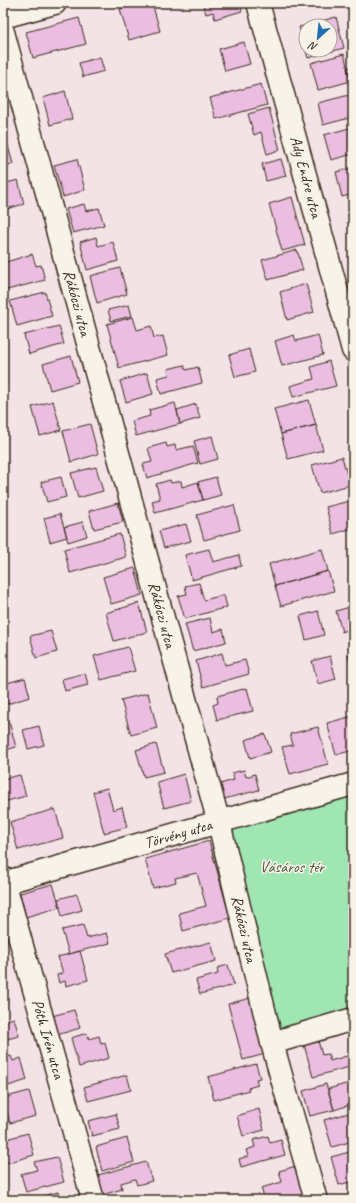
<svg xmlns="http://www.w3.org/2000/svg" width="356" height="1203" viewBox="0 0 356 1203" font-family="Caveat,sans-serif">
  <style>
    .green { fill: #9fe6b3; stroke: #6d8868 }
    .building { fill: #ebbee1; stroke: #3b2a1e; fill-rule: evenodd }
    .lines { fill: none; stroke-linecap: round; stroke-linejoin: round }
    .minor-casing { stroke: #3b2a1e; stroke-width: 25 }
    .minor { stroke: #f7f3e8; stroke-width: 22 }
    .labels { text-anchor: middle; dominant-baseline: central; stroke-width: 3; stroke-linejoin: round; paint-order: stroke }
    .street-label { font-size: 16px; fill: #3b2a1e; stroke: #f7f3e8 }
    .park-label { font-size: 16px; fill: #545943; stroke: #f7f3e8 }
  </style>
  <rect width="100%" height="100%" fill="#f3e3e6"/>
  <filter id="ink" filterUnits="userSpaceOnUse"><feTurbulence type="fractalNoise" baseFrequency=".025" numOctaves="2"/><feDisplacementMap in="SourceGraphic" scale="8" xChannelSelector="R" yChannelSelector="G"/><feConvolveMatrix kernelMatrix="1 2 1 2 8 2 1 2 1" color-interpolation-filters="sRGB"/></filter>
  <g filter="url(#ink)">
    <path class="green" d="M 353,784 L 353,1019 L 272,1043 L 219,823 Z"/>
    <path class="building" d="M 141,3 L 152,3 L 160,31 L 129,40 L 120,9 Z
      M 240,3 L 242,11 L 215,19 L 213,12 L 206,14 L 203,4 Z
      M 336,17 L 344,48 L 308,58 L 299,27 ZM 306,26 L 330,26 L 330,50 L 306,50 Z
      M 79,18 L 86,44 L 33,58 L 26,32 Z
      M 244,42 L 250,64 L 225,71 L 219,49 Z
      M 344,54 L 351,81 L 318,90 L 311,63 Z
      M 100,57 L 104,71 L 83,77 L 79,63 Z
      M 353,66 L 353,80 L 351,81 L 347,68 Z
      M 261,84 L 267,105 L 216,119 L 210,98 Z
      M 65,91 L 72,119 L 50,125 L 43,98 Z
      M 353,94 L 353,117 L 323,125 L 318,103 Z
      M 269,108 L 280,150 L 267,154 L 261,132 L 254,135 L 248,114 Z
      M 353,127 L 353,154 L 331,160 L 324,135 Z
      M 3,128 L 13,164 L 3,166 Z
      M 77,159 L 85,190 L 63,197 L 54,165 Z
      M 281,159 L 286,176 L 266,181 L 262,164 Z
      M 353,168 L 353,194 L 342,197 L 336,172 Z
      M 18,180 L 24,204 L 3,210 L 3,184 Z
      M 292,197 L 305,245 L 282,251 L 269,204 Z
      M 84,204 L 86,211 L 99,208 L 104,225 L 73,233 L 66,209 Z
      M 96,237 L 98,246 L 113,242 L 118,261 L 87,270 L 80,242 Z
      M 297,250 L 303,270 L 268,280 L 262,260 Z
      M 32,254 L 36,266 L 41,265 L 45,280 L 3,291 L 3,263 Z
      M 120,268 L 127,294 L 97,303 L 90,276 Z
      M 306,284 L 314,312 L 287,320 L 280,292 Z
      M 45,292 L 52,316 L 17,326 L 10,301 Z
      M 129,305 L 132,316 L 111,321 L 108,310 Z
      M 133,317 L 137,330 L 151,326 L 154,338 L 163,336 L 168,355 L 119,368 L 107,324 Z
      M 59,326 L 64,344 L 29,354 L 24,335 Z
      M 294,335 L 296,341 L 318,335 L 323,355 L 282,366 L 275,341 Z
      M 249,349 L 255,372 L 235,377 L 229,355 Z
      M 71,356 L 78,382 L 50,390 L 43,364 Z
      M 329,361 L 336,386 L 293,397 L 290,386 L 314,379 L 311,367 Z
      M 184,365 L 186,370 L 198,367 L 202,383 L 161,394 L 157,378 L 169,375 L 168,369 Z
      M 147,373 L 153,394 L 126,402 L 120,381 Z
      M 309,400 L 316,425 L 281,434 L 274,409 Z
      M 53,401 L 61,430 L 40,436 L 32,407 Z
      M 175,403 L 180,424 L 136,436 L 132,421 L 150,416 L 149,410 Z
      M 196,404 L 200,418 L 180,424 L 177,410 Z
      M 90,424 L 98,454 L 71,462 L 63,431 Z
      M 316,425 L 323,450 L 288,459 L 281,434 Z
      M 212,436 L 218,459 L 200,464 L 194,441 Z
      M 166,443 L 167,447 L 175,445 L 176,450 L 193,446 L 198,463 L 147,478 L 143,464 L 152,462 L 148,448 Z
      M 342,457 L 350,485 L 320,493 L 312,465 Z
      M 96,467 L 103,491 L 78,498 L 71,473 Z
      M 61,477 L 66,497 L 47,502 L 41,482 Z
      M 216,477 L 221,495 L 203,500 L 198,482 Z
      M 170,480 L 171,483 L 181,481 L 182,487 L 198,482 L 203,500 L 155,513 L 152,501 L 160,499 L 156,484 Z
      M 353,500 L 353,528 L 333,534 L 326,507 Z
      M 118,503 L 123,522 L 94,529 L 89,511 Z
      M 234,505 L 240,530 L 204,540 L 197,515 Z
      M 60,514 L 67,537 L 50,542 L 44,518 Z
      M 83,522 L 87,536 L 68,542 L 64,527 Z
      M 186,524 L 191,541 L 164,548 L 159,531 Z
      M 120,534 L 126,557 L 70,573 L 64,549 Z
      M 209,549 L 213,562 L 239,555 L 241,566 L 192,580 L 185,555 Z
      M 322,549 L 328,571 L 275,586 L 269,564 Z
      M 135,568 L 142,595 L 111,604 L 103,577 Z
      M 328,571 L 334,591 L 281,606 L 275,586 Z
      M 199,583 L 204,600 L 224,595 L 227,607 L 185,619 L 178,596 L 187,594 L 185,586 Z
      M 139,603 L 147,632 L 114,641 L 106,613 Z
      M 353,606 L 353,628 L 342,632 L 336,611 Z
      M 318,611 L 324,635 L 306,640 L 300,616 Z
      M 210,618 L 213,632 L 223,629 L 226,642 L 193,651 L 185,624 Z
      M 51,631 L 57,652 L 36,658 L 30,636 Z
      M 128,647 L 135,671 L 101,680 L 94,656 Z
      M 222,653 L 225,665 L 245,660 L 249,674 L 203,687 L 196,661 Z
      M 353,654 L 353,672 L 348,655 Z
      M 330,656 L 336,679 L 318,684 L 312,661 Z
      M 85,673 L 88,685 L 65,691 L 62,679 Z
      M 25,678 L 30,697 L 7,704 L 3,684 Z
      M 247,688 L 253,711 L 217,720 L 213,705 L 218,703 L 217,696 Z
      M 3,691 L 7,704 L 3,705 Z
      M 148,693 L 157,728 L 131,735 L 121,700 Z
      M 353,716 L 353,750 L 336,755 L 327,723 Z
      M 9,722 L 16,747 L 3,751 L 3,723 Z
      M 39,726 L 44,745 L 28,749 L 23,730 Z
      M 318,727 L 328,764 L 290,774 L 282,747 L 293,745 L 290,734 Z
      M 265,734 L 271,752 L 250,758 L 245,740 Z
      M 156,744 L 164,772 L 144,777 L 136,750 Z
      M 244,770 L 246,777 L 255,774 L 259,790 L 224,799 L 220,784 L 234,780 L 232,773 Z
      M 184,774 L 191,801 L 164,808 L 157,782 Z
      M 20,775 L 26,796 L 3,802 L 3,779 Z
      M 107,788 L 113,810 L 122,807 L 127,827 L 104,833 L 93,792 Z
      M 55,809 L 63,838 L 18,850 L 10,822 Z
      M 209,841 L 230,918 L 183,931 L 179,913 L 206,906 L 197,873 L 175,878 L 176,882 L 153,888 L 145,859 Z
      M 53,884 L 60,907 L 26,917 L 20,893 Z
      M 77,894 L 82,910 L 62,916 L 58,899 Z
      M 83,925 L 87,938 L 107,933 L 110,943 L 69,954 L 62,930 Z
      M 211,942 L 216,961 L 171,973 L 165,954 Z
      M 80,951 L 88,980 L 66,986 L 65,981 L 59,983 L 57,975 L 63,973 L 58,957 Z
      M 228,965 L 234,985 L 200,994 L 196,980 L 218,974 L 217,968 Z
      M 250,998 L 265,1054 L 243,1060 L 228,1004 Z
      M 74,1010 L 80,1028 L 57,1035 L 52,1016 Z
      M 14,1018 L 19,1036 L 3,1040 L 3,1021 Z
      M 87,1033 L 89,1039 L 99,1036 L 101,1044 L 105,1043 L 109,1058 L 79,1067 L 71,1038 Z
      M 317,1037 L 322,1055 L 328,1054 L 330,1061 L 350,1055 L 353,1066 L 313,1077 L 303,1041 Z
      M 11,1056 L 13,1061 L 21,1058 L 27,1080 L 8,1086 L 3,1068 L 3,1058 Z
      M 256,1064 L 260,1078 L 256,1079 L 258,1085 L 248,1088 L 249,1090 L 214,1100 L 208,1077 Z
      M 127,1075 L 131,1090 L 88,1101 L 84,1087 Z
      M 353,1082 L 353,1104 L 334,1110 L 328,1089 Z
      M 326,1084 L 334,1110 L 310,1116 L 303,1091 Z
      M 29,1091 L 36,1116 L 10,1123 L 3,1098 Z
      M 259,1109 L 264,1130 L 243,1136 L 237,1116 Z
      M 349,1113 L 353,1129 L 353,1141 L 332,1147 L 324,1120 Z
      M 116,1114 L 120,1129 L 92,1136 L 88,1121 Z
      M 28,1133 L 34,1155 L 3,1164 L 3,1140 Z
      M 268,1136 L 270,1143 L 281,1140 L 285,1155 L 241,1167 L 239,1159 L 248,1156 L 246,1150 L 255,1147 L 253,1140 Z
      M 127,1138 L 134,1162 L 102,1171 L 96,1147 Z
      M 353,1151 L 353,1181 L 339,1185 L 331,1157 Z
      M 57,1157 L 64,1182 L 26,1192 L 21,1174 L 37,1170 L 34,1162 Z
      M 146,1162 L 152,1181 L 137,1185 L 135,1179 L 121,1183 L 122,1189 L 99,1196 L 94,1176 Z
      M 296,1166 L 304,1195 L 285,1200 L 265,1200 L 261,1188 L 282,1182 L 279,1171 Z
      M 58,1192 L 60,1200 L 30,1200 Z"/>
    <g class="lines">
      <defs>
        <path id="minor" d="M 258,3 L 353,350
          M 3,17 L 55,3
          M 3,32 L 219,823 L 272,1043 L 316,1200
          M 3,878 L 93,1200
          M 3,883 L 353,784
          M 272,1043 L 353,1019"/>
      </defs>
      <use href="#minor" class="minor-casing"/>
      <use href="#minor" class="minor"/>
    </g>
  </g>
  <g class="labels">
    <g class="street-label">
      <text transform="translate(306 177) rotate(75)">Ady Endre utca</text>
      <text transform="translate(77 303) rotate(75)">Rákóczi utca</text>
      <text transform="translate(162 615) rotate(75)">Rákóczi utca</text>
      <text transform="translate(178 834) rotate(-16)">Törvény utca</text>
      <text transform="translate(244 929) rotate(77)">Rákóczi utca</text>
      <text transform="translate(48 1039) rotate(74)">Póth Irén utca</text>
    </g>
    <g class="park-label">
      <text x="292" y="867">Vásáros tér</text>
    </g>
  </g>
  <rect width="356" height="1203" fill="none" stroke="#f7f3e8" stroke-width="16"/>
  <rect x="8" y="8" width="340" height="1187" fill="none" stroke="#3b2a1e" stroke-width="1.5" filter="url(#ink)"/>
  <g transform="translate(318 38) rotate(207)"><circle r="19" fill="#f7f3e8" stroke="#aca397"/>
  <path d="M0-3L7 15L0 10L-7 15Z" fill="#1f6fb2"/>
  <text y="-6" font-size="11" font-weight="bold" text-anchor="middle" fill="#3b2a1e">N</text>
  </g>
</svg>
